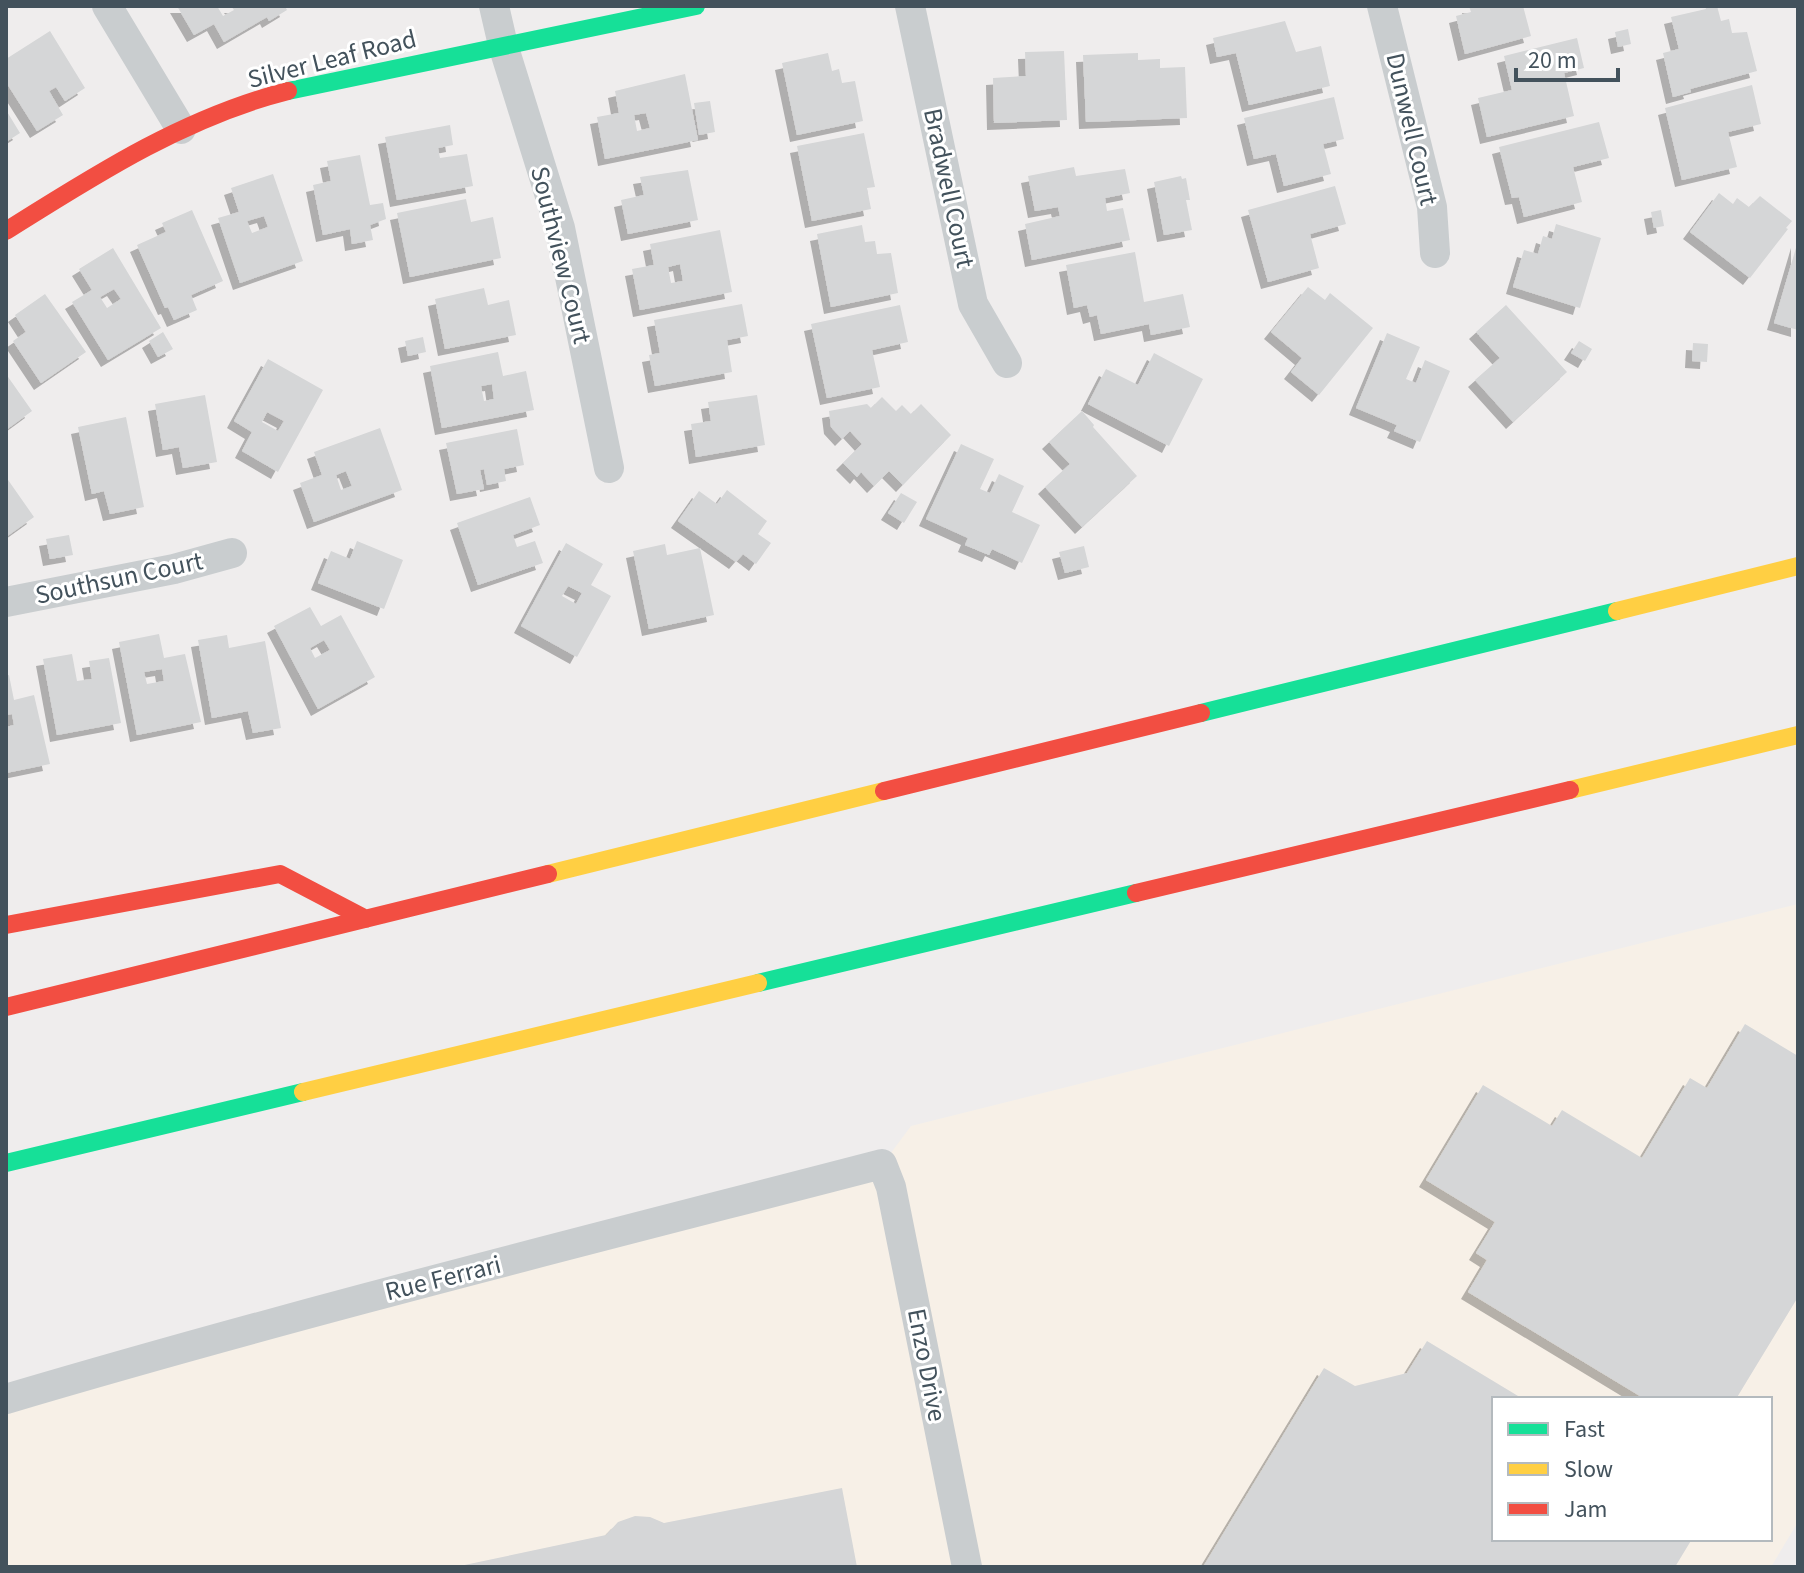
<svg xmlns="http://www.w3.org/2000/svg" width="1804" height="1573" viewBox="0 0 1804 1573" font-family="'Source Sans 3',sans-serif">
  <style>
    .commercial { fill: #f7f0e7; fill-rule: evenodd }
    .building { fill: #d5d6d7; fill-rule: evenodd; filter: url(#shadow) }
    .lines { fill: none; stroke-linecap: round; stroke-linejoin: round }
    .street { stroke: #c9cdcf; stroke-width: 30 }
    .fast { stroke: #16e098; stroke-width: 18 }
    .slow { stroke: #ffcf43; stroke-width: 18 }
    .jam { stroke: #f24e42; stroke-width: 18 }
    .labels { text-anchor: middle; dominant-baseline: central; stroke-width: 6; stroke-linejoin: round; paint-order: stroke }
    .street-label { font-size: 26px; fill: #43525c; stroke: #fff }
  </style>
  <defs>
    <filter id="shadow"><feDropShadow dx="-7" dy="7" stdDeviation="0" flood-color="#0004"/></filter>
  </defs>
  <rect width="100%" height="100%" fill="#efeded"/>
  <path class="commercial" d="M 1798,904 L 1798,1522 L 1771,1567 L 6,1567 L 6,1399 L 882,1165 L 911,1126 ZM 1494,1399 L 1770,1399 L 1770,1539 L 1494,1539 Z"/>
  <path class="building" d="M 177,6 L 217,6 L 223,16 L 234,10 L 231,6 L 285,6 L 287,10 L 269,21 L 267,17 L 224,42 L 214,24 L 194,35 Z
    M 1469,6 L 1523,6 L 1531,36 L 1465,54 L 1456,16 L 1471,12 Z
    M 1705,6 L 1717,6 L 1721,21 L 1729,19 L 1732,33 L 1747,32 L 1757,71 L 1690,89 L 1691,92 L 1673,97 L 1663,53 L 1679,49 L 1671,17 L 1706,9 Z
    M 1285,21 L 1296,52 L 1321,46 L 1330,86 L 1249,105 L 1236,53 L 1217,57 L 1213,38 Z
    M 1628,29 L 1631,44 L 1618,47 L 1615,32 Z
    M 50,31 L 85,88 L 65,101 L 56,87 L 49,91 L 63,115 L 37,131 L 6,82 L 6,59 Z
    M 1577,38 L 1584,68 L 1564,73 L 1574,116 L 1487,137 L 1478,98 L 1512,90 L 1504,56 Z
    M 1064,51 L 1067,120 L 994,123 L 993,78 L 1026,76 L 1025,52 Z
    M 828,53 L 832,71 L 839,69 L 842,83 L 855,81 L 863,121 L 797,135 L 782,63 Z
    M 1138,53 L 1138,60 L 1160,59 L 1160,68 L 1185,67 L 1187,118 L 1086,122 L 1083,55 Z
    M 685,74 L 698,140 L 605,159 L 597,117 L 619,113 L 615,91 ZM 646,113 L 650,128 L 637,131 L 634,115 Z
    M 1752,85 L 1761,124 L 1728,132 L 1737,167 L 1682,180 L 1665,108 Z
    M 1334,97 L 1344,139 L 1323,144 L 1331,174 L 1284,186 L 1276,154 L 1254,159 L 1244,118 Z
    M 710,101 L 715,132 L 699,135 L 694,103 Z
    M 6,110 L 20,133 L 6,142 Z
    M 1599,122 L 1609,158 L 1573,167 L 1582,202 L 1524,217 L 1519,197 L 1512,198 L 1499,147 Z
    M 450,125 L 453,145 L 438,148 L 440,158 L 467,154 L 473,186 L 397,200 L 385,137 Z
    M 864,133 L 875,187 L 867,188 L 871,209 L 812,221 L 797,146 Z
    M 360,155 L 370,205 L 383,203 L 386,219 L 370,225 L 373,240 L 352,244 L 350,229 L 323,235 L 313,185 L 331,181 L 327,161 Z
    M 1074,167 L 1076,176 L 1125,169 L 1130,193 L 1105,198 L 1107,211 L 1123,208 L 1130,240 L 1032,260 L 1025,224 L 1060,216 L 1058,207 L 1035,211 L 1028,176 Z
    M 688,170 L 698,220 L 628,234 L 621,200 L 644,195 L 640,177 Z
    M 273,174 L 303,261 L 240,283 L 218,218 L 239,212 L 231,188 ZM 264,216 L 268,227 L 252,233 L 247,221 Z
    M 1181,176 L 1182,179 L 1186,178 L 1190,200 L 1186,200 L 1192,230 L 1164,235 L 1154,182 Z
    M 1335,186 L 1346,224 L 1310,234 L 1319,268 L 1268,282 L 1248,210 Z
    M 1719,193 L 1733,204 L 1737,198 L 1749,207 L 1760,196 L 1792,221 L 1786,228 L 1788,229 L 1750,278 L 1690,232 Z
    M 466,199 L 471,222 L 493,217 L 501,258 L 410,277 L 397,213 Z
    M 192,210 L 223,281 L 191,295 L 197,310 L 174,320 L 168,307 L 165,308 L 137,245 L 166,232 L 162,223 Z
    M 1661,210 L 1664,226 L 1654,228 L 1651,212 Z
    M 1556,224 L 1601,238 L 1580,308 L 1513,287 L 1524,250 L 1538,254 L 1543,236 L 1552,239 Z
    M 862,225 L 865,242 L 875,241 L 877,254 L 891,253 L 898,293 L 831,307 L 817,234 Z
    M 720,230 L 732,292 L 640,310 L 632,269 L 654,265 L 650,244 ZM 680,264 L 683,281 L 671,283 L 668,267 Z
    M 1798,241 L 1798,330 L 1774,323 Z
    M 113,248 L 161,328 L 108,360 L 72,302 L 92,290 L 79,269 ZM 114,289 L 121,299 L 107,308 L 100,297 Z
    M 1135,252 L 1144,302 L 1183,294 L 1190,327 L 1151,335 L 1149,324 L 1101,334 L 1097,315 L 1090,317 L 1087,305 L 1074,308 L 1066,265 Z
    M 1308,287 L 1325,300 L 1330,293 L 1373,328 L 1319,395 L 1291,372 L 1302,358 L 1271,332 Z
    M 484,288 L 488,305 L 509,300 L 516,335 L 445,349 L 435,299 Z
    M 45,294 L 86,352 L 41,383 L 13,341 L 26,332 L 15,315 Z
    M 742,304 L 748,336 L 727,340 L 732,372 L 655,386 L 649,355 L 660,353 L 654,320 Z
    M 900,305 L 908,342 L 872,350 L 880,387 L 827,398 L 811,324 Z
    M 1506,305 L 1567,372 L 1513,422 L 1475,380 L 1500,358 L 1476,332 Z
    M 163,332 L 173,349 L 158,357 L 149,341 Z
    M 1387,333 L 1420,347 L 1406,379 L 1416,383 L 1425,360 L 1450,371 L 1420,442 L 1394,431 L 1397,425 L 1356,408 Z
    M 423,337 L 426,352 L 408,356 L 405,341 Z
    M 1579,341 L 1592,349 L 1585,361 L 1571,353 Z
    M 1693,343 L 1708,344 L 1707,362 L 1692,361 Z
    M 498,352 L 503,376 L 526,371 L 534,410 L 442,428 L 430,366 ZM 492,384 L 494,399 L 484,401 L 481,386 Z
    M 1154,353 L 1203,379 L 1169,446 L 1088,404 L 1106,369 L 1138,385 Z
    M 268,359 L 323,390 L 278,472 L 242,451 L 252,432 L 234,421 ZM 267,412 L 284,421 L 278,431 L 262,422 Z
    M 6,374 L 32,411 L 6,430 Z
    M 205,395 L 217,462 L 183,468 L 179,447 L 163,450 L 155,404 Z
    M 757,395 L 765,445 L 696,457 L 691,424 L 711,421 L 708,402 Z
    M 882,397 L 896,411 L 902,405 L 911,414 L 921,404 L 951,435 L 903,485 L 889,471 L 874,486 L 861,472 L 857,477 L 843,463 L 862,444 L 850,431 L 842,439 L 831,427 L 829,411 L 867,404 L 871,408 Z
    M 1082,411 L 1094,425 L 1093,427 L 1137,476 L 1082,527 L 1045,487 L 1070,464 L 1049,442 Z
    M 126,417 L 144,507 L 110,514 L 104,491 L 92,494 L 78,427 Z
    M 380,428 L 402,490 L 314,522 L 300,483 L 322,475 L 314,452 ZM 346,471 L 352,486 L 341,490 L 336,475 Z
    M 517,429 L 524,465 L 504,469 L 506,481 L 487,485 L 484,469 L 480,470 L 484,489 L 457,494 L 446,443 Z
    M 961,444 L 994,459 L 980,489 L 990,493 L 999,474 L 1024,486 L 1012,512 L 1040,525 L 1022,563 L 992,549 L 989,555 L 965,545 L 968,538 L 926,519 Z
    M 6,477 L 34,517 L 6,537 Z
    M 727,490 L 767,521 L 758,534 L 771,543 L 756,564 L 743,554 L 736,562 L 678,521 L 699,491 L 717,504 Z
    M 901,493 L 917,502 L 904,523 L 888,513 Z
    M 530,497 L 540,525 L 513,535 L 517,547 L 535,541 L 543,563 L 478,585 L 457,523 Z
    M 69,535 L 73,555 L 50,559 L 46,539 Z
    M 357,541 L 403,560 L 384,609 L 318,583 L 331,551 L 350,559 Z
    M 566,543 L 603,564 L 591,585 L 611,596 L 577,657 L 521,626 ZM 568,586 L 582,593 L 576,604 L 562,596 Z
    M 665,544 L 667,555 L 700,548 L 714,615 L 649,629 L 633,551 Z
    M 1084,546 L 1089,567 L 1065,573 L 1059,552 Z
    M 310,607 L 321,626 L 341,615 L 375,677 L 318,709 L 274,626 ZM 324,640 L 330,650 L 315,658 L 310,648 Z
    M 159,634 L 164,658 L 185,654 L 201,722 L 137,735 L 119,642 ZM 162,669 L 164,681 L 147,684 L 144,672 Z
    M 227,635 L 229,648 L 265,641 L 281,728 L 253,733 L 248,711 L 212,718 L 198,640 Z
    M 72,654 L 77,681 L 92,679 L 89,661 L 109,658 L 121,723 L 57,735 L 43,659 Z
    M 9,675 L 14,700 L 34,695 L 50,764 L 6,773 L 6,727 L 14,725 L 12,714 L 6,715 L 6,676 Z
    M 1745,1024 L 1798,1056 L 1798,1297 L 1736,1399 L 1645,1399 L 1468,1292 L 1487,1260 L 1476,1253 L 1495,1222 L 1426,1180 L 1483,1085 L 1552,1126 L 1562,1110 L 1642,1158 L 1690,1078 L 1707,1088 Z
    M 1427,1341 L 1523,1399 L 1494,1399 L 1494,1539 L 1692,1539 L 1675,1567 L 1203,1567 L 1324,1368 L 1355,1386 L 1407,1373 Z
    M 842,1488 L 857,1567 L 455,1567 L 606,1535 L 618,1522 L 635,1516 L 650,1517 L 664,1523 Z"/>
  <g class="lines">
    <path class="street" d="M 107,6 L 181,129
      M 494,6 L 503,45 L 560,228 L 609,468
      M 910,6 L 973,304 L 1007,363
      M 1382,6 L 1432,207 L 1435,253
      M 6,602 L 174,569 L 232,553
      M 6,1399 C 296,1313 589,1240 882,1164 L 891,1187 L 967,1567"/>
    <path class="fast" d="M 288,91 L 696,6
      M 1201,713 L 1617,611
      M 758,983 L 1136,893
      M 6,1163 L 303,1092"/>
    <path class="slow" d="M 1617,611 L 1798,566
      M 1570,790 L 1798,735
      M 548,874 L 884,791
      M 303,1092 L 758,983"/>
    <path class="jam" d="M 6,231 C 95,175 185,117 288,91
      M 884,791 L 1201,713
      M 1136,893 L 1570,790
      M 6,925 L 280,874 L 366,919
      M 6,1007 L 548,874"/>
  </g>
  <g class="labels">
    <g class="street-label">
      <text transform="translate(332 59) rotate(-14)">Silver Leaf Road</text>
      <text transform="translate(1412 129) rotate(77)">Dunwell Court</text>
      <text transform="translate(949 188) rotate(78)">Bradwell Court</text>
      <text transform="translate(561 255) rotate(76)">Southview Court</text>
      <text transform="translate(119 578) rotate(-12)">Southsun Court</text>
      <text transform="translate(443 1278) rotate(-14)">Rue Ferrari</text>
      <text transform="translate(927 1365) rotate(79)">Enzo Drive</text>
    </g>
  </g>
  <rect width="1804" height="1573" fill="none" stroke="#43525c" stroke-width="16"/>
  <rect x="1492" y="1397" width="280" height="144" fill="#ffffff" stroke="#b4babe" stroke-width="2"/>
  <rect x="1508" y="1423" width="40" height="12" fill="#16e098" stroke="#b4babe" stroke-width="2"/>
  <text x="1564" y="1437" font-size="24" fill="#43525c">Fast</text>
  <rect x="1508" y="1463" width="40" height="12" fill="#ffcf43" stroke="#b4babe" stroke-width="2"/>
  <text x="1564" y="1477" font-size="24" fill="#43525c">Slow</text>
  <rect x="1508" y="1503" width="40" height="12" fill="#f24e42" stroke="#b4babe" stroke-width="2"/>
  <text x="1564" y="1517" font-size="24" fill="#43525c">Jam</text>
  <path d="M1516 68v12h102v-12" fill="none" stroke="#43525c" stroke-width="4"/>
  <text x="1528" y="68" font-size="24" fill="#43525c" stroke="#ffffff" stroke-width="6" paint-order="stroke">20 m</text>
</svg>
